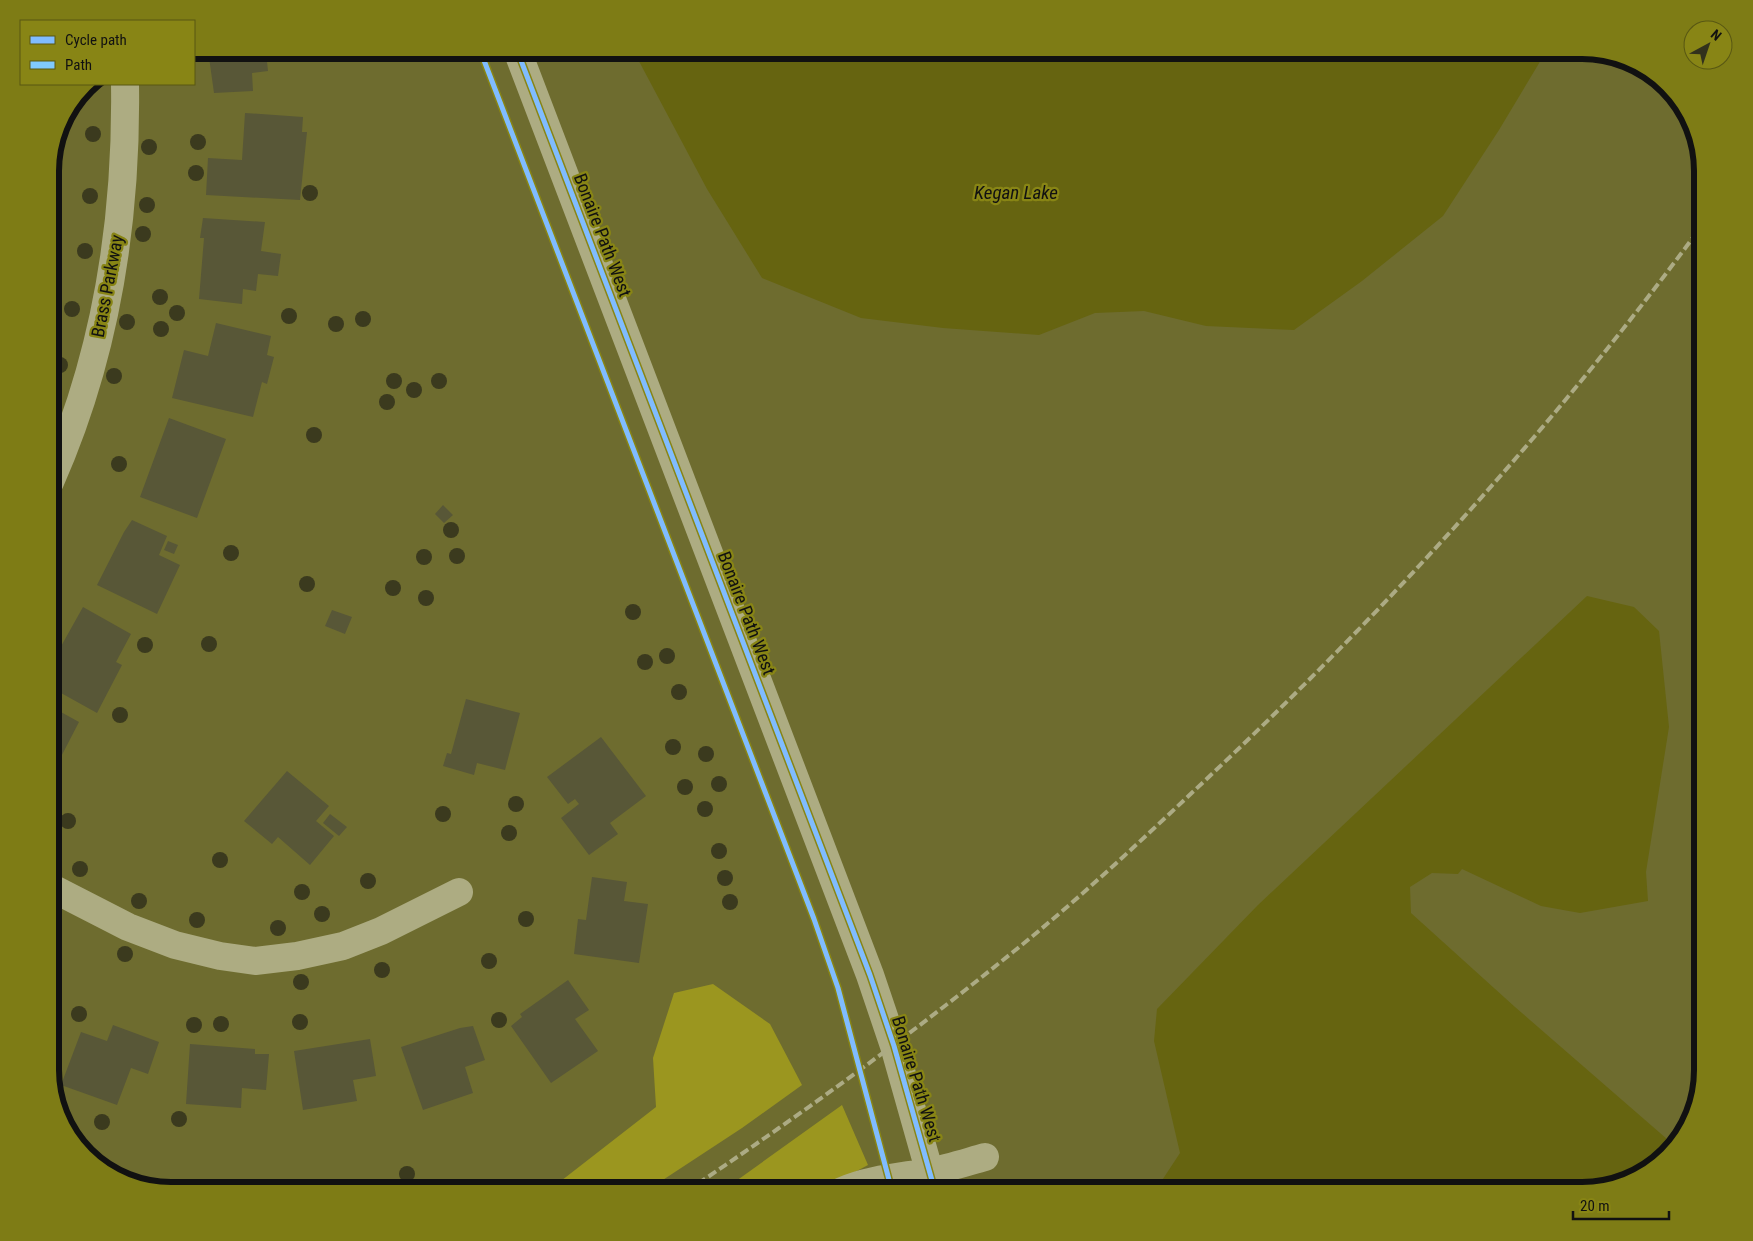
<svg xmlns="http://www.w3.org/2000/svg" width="1753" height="1241" viewBox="0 0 1753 1241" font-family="'Roboto Condensed',sans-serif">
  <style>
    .green { fill: #9b961f }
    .water { fill: #666410 }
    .building { fill: #585737 }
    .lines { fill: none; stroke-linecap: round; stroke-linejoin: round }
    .minor { stroke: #adac82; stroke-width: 28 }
    .rail { stroke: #acab84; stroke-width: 4; stroke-dasharray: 9 4; stroke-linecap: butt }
    .quiet { stroke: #80caff; stroke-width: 4; stroke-dasharray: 8 4; stroke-linecap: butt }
    .cycleway-casing { stroke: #888515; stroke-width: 8 }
    .cycleway { stroke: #80bcff; stroke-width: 5 }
    .tree { fill: #3b3a1e }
    .labels { text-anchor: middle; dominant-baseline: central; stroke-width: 4.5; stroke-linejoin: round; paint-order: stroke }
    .street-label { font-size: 18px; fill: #111; stroke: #888515 }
    .water-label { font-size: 19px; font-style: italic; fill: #111; stroke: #888515 }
    .rim { fill: none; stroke: #111; stroke-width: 6 }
  </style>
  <rect width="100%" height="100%" fill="#6e6c2f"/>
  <path class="green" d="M 713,984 L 770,1024 L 802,1085 L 742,1128 L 646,1191 L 548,1191 L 656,1107 L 653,1058 L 674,993 Z
    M 842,1105 L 868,1165 L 820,1191 L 722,1191 Z"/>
  <path class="water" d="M 633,50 L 1547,50 L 1499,130 L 1443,216 L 1362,281 L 1294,330 L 1206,326 L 1144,311 L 1095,313 L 1039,335 L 943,328 L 861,318 L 762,278 L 707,189 Z
    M 1587,596 L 1634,607 L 1659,631 L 1669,727 L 1646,872 L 1648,901 L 1580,913 L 1541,906 L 1462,869 L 1458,874 L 1432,873 L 1410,887 L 1411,913 L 1515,1007 L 1675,1146 L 1636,1178 L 1582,1191 L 1155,1191 L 1180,1153 L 1154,1041 L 1157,1009 L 1258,905 Z"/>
  <path class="building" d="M 208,50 L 272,50 L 272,51 L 266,52 L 268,71 L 252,73 L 253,91 L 214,93 Z
    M 245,113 L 303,117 L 302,132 L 307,132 L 300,200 L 206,195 L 208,158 L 242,160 Z
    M 203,218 L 265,222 L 261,251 L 281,254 L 278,276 L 258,274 L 256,291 L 243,289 L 242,304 L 199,299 L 204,238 L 200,238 Z
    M 216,323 L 271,336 L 267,355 L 274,357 L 267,384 L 262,382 L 253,417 L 172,398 L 184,350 L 208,356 Z
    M 169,418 L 226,439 L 197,518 L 140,497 Z
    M 443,505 L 453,515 L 444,523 L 435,514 Z
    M 132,520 L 167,536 L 159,555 L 180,565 L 157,614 L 97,585 L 124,532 Z
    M 168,541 L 178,545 L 174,554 L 164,550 Z
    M 83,607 L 131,634 L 116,662 L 122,665 L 97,713 L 52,688 L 59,677 L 50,672 L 50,666 Z
    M 332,610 L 352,617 L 345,634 L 325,626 Z
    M 466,699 L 520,713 L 505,770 L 477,763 L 474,775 L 443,766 L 447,753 L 451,754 Z
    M 50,706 L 79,722 L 50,778 Z
    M 601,737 L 646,796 L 610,823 L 618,834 L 589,855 L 561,818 L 579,804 L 575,799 L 568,804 L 547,777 Z
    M 287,771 L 329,806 L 316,821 L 334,836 L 310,865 L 278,837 L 272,844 L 244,821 Z
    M 330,814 L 347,827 L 339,836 L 323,823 Z
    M 592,877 L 627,882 L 624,901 L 648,904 L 639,963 L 574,954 L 578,919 L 586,920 Z
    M 568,980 L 589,1010 L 575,1019 L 598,1051 L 551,1083 L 511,1026 L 522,1017 L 520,1014 Z
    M 113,1025 L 159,1042 L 148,1074 L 131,1068 L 117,1105 L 61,1085 L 81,1032 L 107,1041 Z
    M 473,1026 L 485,1060 L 465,1067 L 473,1093 L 423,1110 L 401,1047 L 460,1028 Z
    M 370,1039 L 376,1076 L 353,1080 L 357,1101 L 303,1110 L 294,1051 Z
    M 190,1044 L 255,1049 L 255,1054 L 269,1054 L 266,1090 L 242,1088 L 241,1108 L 186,1104 Z"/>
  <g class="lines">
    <path class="minor" d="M 517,50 L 870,975 L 894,1046 L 935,1191
      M 50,482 C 106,356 127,220 125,84
      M 50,887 L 128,927 L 175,945 L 220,956 L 255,961 L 297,956 L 343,946 L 381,931 L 459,892
      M 842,1191 C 869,1179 900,1177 929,1172 C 948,1168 967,1162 985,1157"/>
    <path class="rail" d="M 687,1191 C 799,1116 908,1037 1013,952 C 1083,896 1148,834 1213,773 C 1391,605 1558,422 1703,224"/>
    <path class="quiet" d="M 50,925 L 54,927"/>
    <defs>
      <path id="cycleway" d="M 480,50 L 814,919 L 838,988 L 892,1191
        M 517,50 L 870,975 L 894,1046 L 935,1191"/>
    </defs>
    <use href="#cycleway" class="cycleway-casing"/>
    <use href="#cycleway" class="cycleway"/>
  </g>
  <g class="tree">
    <circle cx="93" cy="134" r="8"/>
    <circle cx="198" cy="142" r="8"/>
    <circle cx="149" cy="147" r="8"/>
    <circle cx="196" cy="173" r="8"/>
    <circle cx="310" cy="193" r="8"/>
    <circle cx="90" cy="196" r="8"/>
    <circle cx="147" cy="205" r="8"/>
    <circle cx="143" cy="234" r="8"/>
    <circle cx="85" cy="251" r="8"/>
    <circle cx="160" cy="297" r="8"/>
    <circle cx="72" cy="309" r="8"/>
    <circle cx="177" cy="313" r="8"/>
    <circle cx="289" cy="316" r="8"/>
    <circle cx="363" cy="319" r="8"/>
    <circle cx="127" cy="322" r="8"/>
    <circle cx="336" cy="324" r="8"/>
    <circle cx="161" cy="329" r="8"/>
    <circle cx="60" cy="365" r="8"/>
    <circle cx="114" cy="376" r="8"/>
    <circle cx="394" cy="381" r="8"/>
    <circle cx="439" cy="381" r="8"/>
    <circle cx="414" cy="390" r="8"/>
    <circle cx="387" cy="402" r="8"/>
    <circle cx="314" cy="435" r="8"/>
    <circle cx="119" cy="464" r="8"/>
    <circle cx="451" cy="530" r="8"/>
    <circle cx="231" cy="553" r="8"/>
    <circle cx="457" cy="556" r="8"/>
    <circle cx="424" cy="557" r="8"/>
    <circle cx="307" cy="584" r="8"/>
    <circle cx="393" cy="588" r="8"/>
    <circle cx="426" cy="598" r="8"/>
    <circle cx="633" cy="612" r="8"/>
    <circle cx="209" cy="644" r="8"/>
    <circle cx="145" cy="645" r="8"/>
    <circle cx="667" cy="656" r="8"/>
    <circle cx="645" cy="662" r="8"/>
    <circle cx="679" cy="692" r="8"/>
    <circle cx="120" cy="715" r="8"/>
    <circle cx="673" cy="747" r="8"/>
    <circle cx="706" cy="754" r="8"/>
    <circle cx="719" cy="784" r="8"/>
    <circle cx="685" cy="787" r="8"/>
    <circle cx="516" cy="804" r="8"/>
    <circle cx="705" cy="809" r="8"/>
    <circle cx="443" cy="814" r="8"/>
    <circle cx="68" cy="821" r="8"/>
    <circle cx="509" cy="833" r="8"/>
    <circle cx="719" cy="851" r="8"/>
    <circle cx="220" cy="860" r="8"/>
    <circle cx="80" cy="869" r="8"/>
    <circle cx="725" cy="878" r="8"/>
    <circle cx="368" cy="881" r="8"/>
    <circle cx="302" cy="892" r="8"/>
    <circle cx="139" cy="901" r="8"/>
    <circle cx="730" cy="902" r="8"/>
    <circle cx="322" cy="914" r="8"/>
    <circle cx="526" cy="919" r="8"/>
    <circle cx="197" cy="920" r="8"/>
    <circle cx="278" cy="928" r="8"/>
    <circle cx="125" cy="954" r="8"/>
    <circle cx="489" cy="961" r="8"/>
    <circle cx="382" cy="970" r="8"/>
    <circle cx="301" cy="982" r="8"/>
    <circle cx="79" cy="1014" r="8"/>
    <circle cx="499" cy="1020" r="8"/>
    <circle cx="300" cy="1022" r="8"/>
    <circle cx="221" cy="1024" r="8"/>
    <circle cx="194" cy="1025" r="8"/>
    <circle cx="179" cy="1119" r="8"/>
    <circle cx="102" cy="1122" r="8"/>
    <circle cx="407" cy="1174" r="8"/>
  </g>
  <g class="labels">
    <g class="street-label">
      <text transform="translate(603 235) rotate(69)">Bonaire Path West</text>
      <text transform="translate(107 286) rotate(-79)">Brass Parkway</text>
      <text transform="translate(747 613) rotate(69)">Bonaire Path West</text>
      <text transform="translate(917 1079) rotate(73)">Bonaire Path West</text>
    </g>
    <g class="water-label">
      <text x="1016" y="192">Kegan Lake</text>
    </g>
  </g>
  <path d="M0 0H1753V1241H0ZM171 59H1582A112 112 0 0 1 1694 171V1070A112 112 0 0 1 1582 1182H171A112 112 0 0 1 59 1070V171A112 112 0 0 1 171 59Z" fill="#7e7c15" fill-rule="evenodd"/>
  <path class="rim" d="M171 59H1582A112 112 0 0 1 1694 171V1070A112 112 0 0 1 1582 1182H171A112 112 0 0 1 59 1070V171A112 112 0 0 1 171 59Z"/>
  <rect x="20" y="20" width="175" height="65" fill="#888515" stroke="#585713"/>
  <rect x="30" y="36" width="25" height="8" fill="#80bcff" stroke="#585713"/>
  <text x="65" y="45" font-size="15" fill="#111111">Cycle path</text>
  <rect x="30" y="61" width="25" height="8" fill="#80caff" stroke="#585713"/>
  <text x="65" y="70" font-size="15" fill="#111111">Path</text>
  <g transform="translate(1708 45) rotate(40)"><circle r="24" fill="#888515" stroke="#585713"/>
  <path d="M0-4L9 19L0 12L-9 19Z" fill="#32311c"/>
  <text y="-8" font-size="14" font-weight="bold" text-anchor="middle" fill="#111111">N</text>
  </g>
  <path d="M1573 1211v8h96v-8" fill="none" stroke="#111111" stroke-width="2.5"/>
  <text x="1580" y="1211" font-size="15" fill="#111111" stroke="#888515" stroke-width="4" paint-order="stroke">20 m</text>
</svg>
